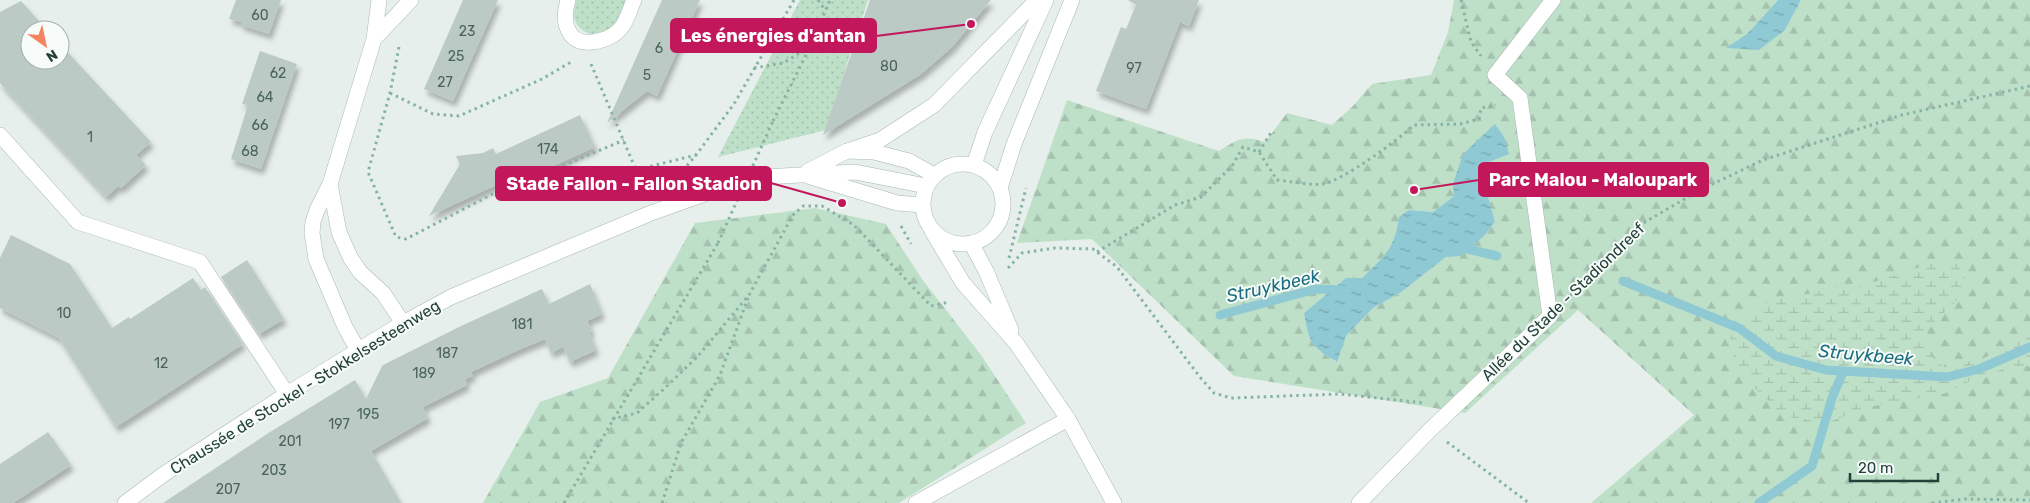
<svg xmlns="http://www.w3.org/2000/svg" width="2030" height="503" viewBox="0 0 2030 503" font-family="Rubik,sans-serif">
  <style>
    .grass { fill: url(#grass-dots) }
    .forest { fill: url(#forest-firs); fill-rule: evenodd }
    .wetland { fill: url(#wetland-marsh) }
    .water { fill: url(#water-ripples) }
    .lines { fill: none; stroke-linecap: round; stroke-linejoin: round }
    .stream { stroke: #8ec9d4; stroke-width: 9 }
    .building { fill: #bbcac4; filter: url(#shadow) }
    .service-casing { stroke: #a8b8b2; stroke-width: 16 }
    .minor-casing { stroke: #a8b8b2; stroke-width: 16 }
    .tertiary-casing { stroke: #a8b8b2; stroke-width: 16 }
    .path { stroke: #86b3a5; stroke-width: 3; stroke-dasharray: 2.5 4; stroke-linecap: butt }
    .service { stroke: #fff; stroke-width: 15 }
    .minor { stroke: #fff; stroke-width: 15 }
    .tertiary { stroke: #fff; stroke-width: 15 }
    .path-bridge { stroke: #86b3a5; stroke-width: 3; stroke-dasharray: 2.5 4; stroke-linecap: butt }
    .labels { text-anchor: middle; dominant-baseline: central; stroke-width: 4; stroke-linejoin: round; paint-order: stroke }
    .number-label { font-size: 14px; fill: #4a645c }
    .street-label { font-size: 16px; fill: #24423a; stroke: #f7fbf9 }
    .water-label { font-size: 18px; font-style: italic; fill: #1c6f80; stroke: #f7fbf9 }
    .leader { fill: none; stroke: #c2185b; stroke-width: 2 }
    .callout-dot { fill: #c2185b; stroke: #f7fbf9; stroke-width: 2 }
    .callout { fill: #c2185b; stroke: #c2185b; stroke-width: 2 }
    .callout-label { font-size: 18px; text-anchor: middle; font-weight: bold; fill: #fff }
  </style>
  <defs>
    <pattern id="grass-dots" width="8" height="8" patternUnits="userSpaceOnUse" patternTransform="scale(1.25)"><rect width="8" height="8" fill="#bfe0c8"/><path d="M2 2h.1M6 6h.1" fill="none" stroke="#a4c1ad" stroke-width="1.8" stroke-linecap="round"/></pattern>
    <pattern id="forest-firs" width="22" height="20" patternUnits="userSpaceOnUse" patternTransform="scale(1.25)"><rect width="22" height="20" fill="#bfe0c8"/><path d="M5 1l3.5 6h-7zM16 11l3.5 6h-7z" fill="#a4c1ad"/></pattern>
    <pattern id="wetland-marsh" width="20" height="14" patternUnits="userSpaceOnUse" patternTransform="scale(1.25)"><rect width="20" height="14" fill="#bfe0c8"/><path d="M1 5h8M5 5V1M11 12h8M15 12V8" fill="none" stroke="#a4c1ad"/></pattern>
    <pattern id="water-ripples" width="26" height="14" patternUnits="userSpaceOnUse" patternTransform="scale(1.25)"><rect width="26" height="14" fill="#8ec9d4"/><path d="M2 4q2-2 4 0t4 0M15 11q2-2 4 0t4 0" fill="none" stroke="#74a5ad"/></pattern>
    <filter id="shadow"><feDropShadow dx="3" dy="5.5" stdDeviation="2.5" flood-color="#0004"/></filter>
  </defs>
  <rect width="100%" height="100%" fill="#e6efeb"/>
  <path class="grass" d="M 575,0 L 629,0 C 622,9 617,25 605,32 C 593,38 577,32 574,17 C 573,12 575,7 576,2 Z
    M 800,0 L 868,0 L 846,67 L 830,129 L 718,157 Z"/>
  <path class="forest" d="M 1454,0 L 1778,0 L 1747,34 L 1727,48 L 1785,30 L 1801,0 L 2030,0 L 2030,503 L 1591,503 L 1694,415 L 1578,310 L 1465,413 L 1234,376 L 1092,239 L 1017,243 L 1067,100 L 1219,151 C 1238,139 1243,135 1265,142 L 1287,113 L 1332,125 L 1353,106 L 1372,84 L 1431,75 L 1448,32 ZM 1495,124 L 1476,167 L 1484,182 L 1495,222 L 1484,236 L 1446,257 L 1400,293 L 1373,308 L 1346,336 L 1336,362 C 1312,347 1309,341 1304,313 L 1346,278 L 1362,278 L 1388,252 L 1409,210 L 1433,212 L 1454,196 Z
    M 815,208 L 886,224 L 922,279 L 981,355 L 1026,423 L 899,503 L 483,503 L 540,402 L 608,378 L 695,223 Z"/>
  <path class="wetland" d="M 1956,263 L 1965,274 L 1967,291 L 1921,334 L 1934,360 L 1945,367 L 1982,359 L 2027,336 L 2030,324 L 2030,366 L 2013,367 L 1985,374 L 1943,394 L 1873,406 L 1826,423 L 1784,416 L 1743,377 L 1729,345 L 1735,321 L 1771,300 L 1813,293 L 1840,285 L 1855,288 L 1929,264 Z"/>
  <path class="water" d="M 1778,0 L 1801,0 L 1785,30 L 1759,50 L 1726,48 L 1747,34 Z
    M 1495,124 L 1504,137 L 1509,154 L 1476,167 L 1484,182 L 1495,222 L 1484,236 L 1461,256 L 1446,257 L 1400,293 L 1373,308 L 1346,336 L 1337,362 C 1311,347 1309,342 1304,313 L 1346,278 L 1362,278 C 1384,256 1395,249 1399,217 L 1409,210 L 1433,212 L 1454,196 L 1453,184 L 1463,154 Z"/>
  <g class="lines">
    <path class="stream" d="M 1459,247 L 1497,256
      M 1623,281 L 1739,328 L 1776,356 L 1826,370 L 1947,377 L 1979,369 L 2030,347
      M 1220,315 L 1316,289 L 1342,290
      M 1759,503 L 1812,466 L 1832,398 L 1843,372"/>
  </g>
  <path class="building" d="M 236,0 L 281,0 L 269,34 L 241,25 L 242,22 L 229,19 Z
    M 463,0 L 498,0 L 453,101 L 424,89 Z
    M 662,0 L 700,0 L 657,96 L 647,91 L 607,123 Z
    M 870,0 L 991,0 L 952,47 L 921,74 L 823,135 Z
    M 1128,0 L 1199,0 L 1189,26 L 1180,22 L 1146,109 L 1096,91 L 1121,27 L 1126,29 L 1136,5 Z
    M 21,1 L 47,30 L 30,30 L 30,60 L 60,60 L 60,44 L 151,142 L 136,155 L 146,165 L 121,188 L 118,186 L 106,197 L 0,83 L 0,12 Z
    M 260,51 L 297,64 L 261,169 L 231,159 L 248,105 L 242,104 Z
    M 580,115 L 595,147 L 542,171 L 539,165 L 429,216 L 460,164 L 456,156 L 483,153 L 493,148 L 496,154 Z
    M 11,235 L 70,264 L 112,328 L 129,317 L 130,319 L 193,278 L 201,290 L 205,287 L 243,344 L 116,427 L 59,338 L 0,308 L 0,258 Z
    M 247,260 L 284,319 L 259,334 L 221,277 Z
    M 590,284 L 602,314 L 587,321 L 592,331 L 589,332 L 596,350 L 570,362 L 563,347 L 551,353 L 545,339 L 518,350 L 471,372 L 473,376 L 465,379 L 467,385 L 423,407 L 428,418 L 371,451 L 401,503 L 163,503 L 270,432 L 355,380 L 366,399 L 382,366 L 385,364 L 461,326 L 542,289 L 549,304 Z
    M 48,432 L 71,465 L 13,503 L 0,503 L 0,464 Z"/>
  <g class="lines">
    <defs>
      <path id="service" d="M 850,150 L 880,140 L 934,105 L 1037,0
        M 808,176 L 897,203 L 922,205
        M 916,503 L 1068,419
        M 1359,503 L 1430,430 L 1550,316 L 1520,98 L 1495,75 L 1553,0"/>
      <path id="minor" d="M 568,0 C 560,27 571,50 602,40 C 609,38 616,34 621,28 C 627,21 630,9 634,0
        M 374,39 L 411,0
        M 0,135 L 78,222 L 200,262 L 287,394
        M 330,184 L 339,232 L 350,257 L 360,272 L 383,293 L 403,323
        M 932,231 L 963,283 L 1016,343 L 1068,419 L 1114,503
        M 971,243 L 986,271 L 1011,330
        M 358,350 L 345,327 L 316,259 L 312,233 L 313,222 L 317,210 L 330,184 L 374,39 L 379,0"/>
      <path id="tertiary" d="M923 204a40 40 0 1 1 80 0a40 40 0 1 1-80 0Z
        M 974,165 L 985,132 L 1046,0
        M 808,171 L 847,151 L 874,152 L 909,161 L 934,175
        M 1000,188 L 1014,144 L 1072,0
        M 125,503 L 164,474 L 287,394 L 403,323 L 451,297 L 651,213 L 730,185 L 764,177 L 855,172 L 926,186"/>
    </defs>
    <use href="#service" class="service-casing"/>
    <use href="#minor" class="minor-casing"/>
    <use href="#tertiary" class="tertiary-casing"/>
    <path class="path" d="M 818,0 L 825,10
      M 1461,0 L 1471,42 L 1481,56
      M 399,47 L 390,93 L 368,172 L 396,237 L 406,239 L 508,186 L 529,180 L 624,140
      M 591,64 L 636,170 L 696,155
      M 754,68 L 783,63 L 810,47
      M 390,93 L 433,114 L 459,116 L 542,79 L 571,62
      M 773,121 L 810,47 L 830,0
      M 1259,152 L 1272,131
      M 673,179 L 679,175 L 696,155 L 734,104 L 794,0
      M 901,226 L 911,244
      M 1097,252 L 1175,205 L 1201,197 L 1232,166 L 1243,147 L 1259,152 L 1277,180 C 1288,181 1314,186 1323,184 C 1344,180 1398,140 1414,125 L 1460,124 L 1479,119 L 1481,108 L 1496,105
      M 1009,258 L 1026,188
      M 1008,268 L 1022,253 L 1055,248 L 1093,249 L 1117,267 L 1199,376 L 1214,393 L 1231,398 L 1340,394 L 1425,403
      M 1570,296 L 1640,225 L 1700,190 L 1763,160 L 1902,115 L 2030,86
      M 612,419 L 637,413 L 665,388 L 698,356 L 749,295 L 793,215 L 803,206 L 822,206 L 854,225 L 931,306 L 949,302
      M 1447,442 L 1529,503
      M 564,503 L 718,243
      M 662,503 L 681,443 L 720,375 L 748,298
      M 1932,503 L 1965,499 L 2030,500"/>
    <use href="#service" class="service"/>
    <use href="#minor" class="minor"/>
    <use href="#tertiary" class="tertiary"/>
    <path class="path-bridge" d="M 718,243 L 773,121"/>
  </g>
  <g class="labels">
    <g class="number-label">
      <text x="260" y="15">60</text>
      <text x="467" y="31">23</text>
      <text x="659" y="48">6</text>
      <text x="456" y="56">25</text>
      <text x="889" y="66">80</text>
      <text x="1134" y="68">97</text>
      <text x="278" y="73">62</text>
      <text x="647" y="75">5</text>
      <text x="445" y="82">27</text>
      <text x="265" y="97">64</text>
      <text x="260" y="125">66</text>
      <text x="90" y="137">1</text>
      <text x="548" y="149">174</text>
      <text x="250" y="151">68</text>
      <text x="64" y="313">10</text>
      <text x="522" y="324">181</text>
      <text x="447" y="353">187</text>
      <text x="161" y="363">12</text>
      <text x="424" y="373">189</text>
      <text x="368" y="414">195</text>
      <text x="339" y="424">197</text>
      <text x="290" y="441">201</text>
      <text x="274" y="470">203</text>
      <text x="228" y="489">207</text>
    </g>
    <g class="street-label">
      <text transform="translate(1563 302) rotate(-44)">Allée du Stade - Stadiondreef</text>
      <text transform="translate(305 387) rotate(-32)">Chaussée de Stockel - Stokkelsesteenweg</text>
    </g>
    <g class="water-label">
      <text transform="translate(1273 286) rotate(-13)">Struykbeek</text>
      <text transform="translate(1866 355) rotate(5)">Struykbeek</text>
    </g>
  </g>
  <path class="leader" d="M971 24L876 36M1414 190L1479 180M842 203L771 183"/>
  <g class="callout-dot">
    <circle cx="971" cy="24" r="5"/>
    <circle cx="1414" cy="190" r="5"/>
    <circle cx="842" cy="203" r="5"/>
  </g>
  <g class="callout">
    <rect x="671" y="19" width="205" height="33" rx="5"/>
    <rect x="1479" y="163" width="229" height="33" rx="5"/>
    <rect x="496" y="167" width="275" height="33" rx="5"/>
  </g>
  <g class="callout-label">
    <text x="773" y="42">Les énergies d'antan</text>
    <text x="1593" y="186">Parc Malou - Maloupark</text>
    <text x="634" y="190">Stade Fallon - Fallon Stadion</text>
  </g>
  <g transform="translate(45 45) rotate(147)"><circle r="24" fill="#f7fbf9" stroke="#a3b1ad"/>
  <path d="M0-4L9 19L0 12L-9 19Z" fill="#f4845f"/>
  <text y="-8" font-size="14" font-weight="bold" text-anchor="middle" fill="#24423a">N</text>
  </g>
  <path d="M1850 473v8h88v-8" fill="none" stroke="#24423a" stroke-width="2.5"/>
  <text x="1858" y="473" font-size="15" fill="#24423a" stroke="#f7fbf9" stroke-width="4" paint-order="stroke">20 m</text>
</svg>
